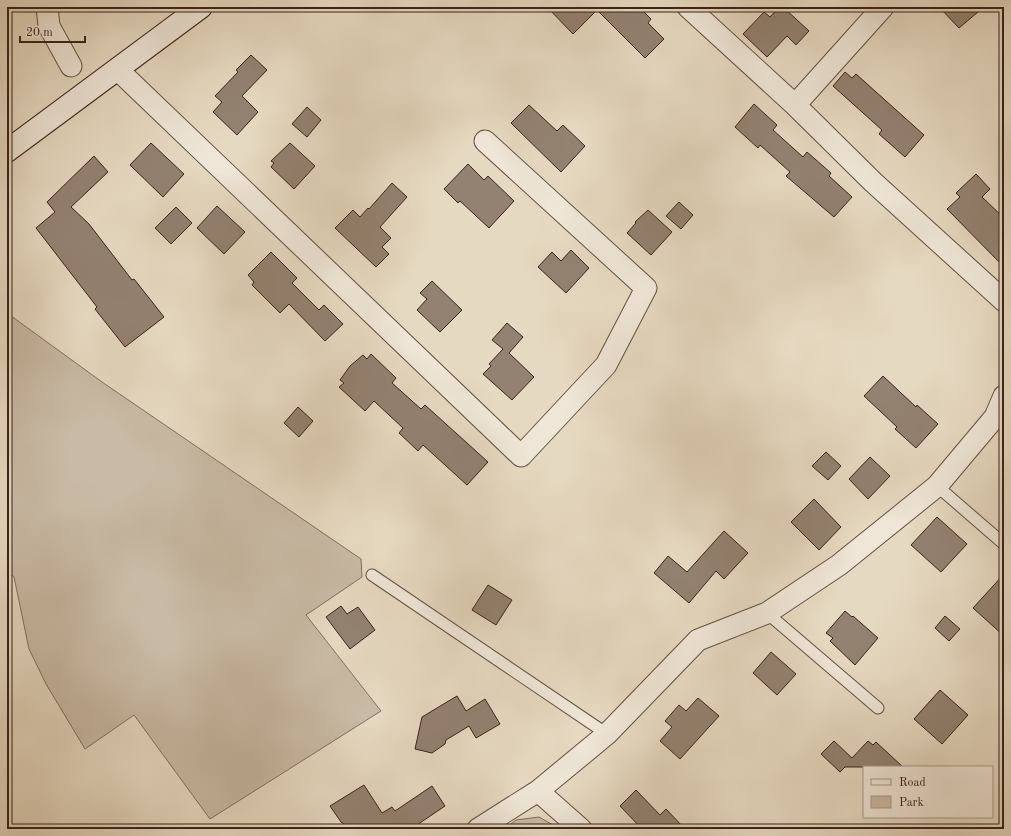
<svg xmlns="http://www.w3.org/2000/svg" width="1011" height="836" viewBox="0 0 1011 836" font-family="'Old Standard TT',serif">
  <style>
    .green { fill: #c9baa5; stroke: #816e60 }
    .building { fill: #938271; stroke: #39231a }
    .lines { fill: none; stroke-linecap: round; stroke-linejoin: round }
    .service-casing { stroke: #645044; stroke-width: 13 }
    .minor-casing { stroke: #645044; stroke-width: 23 }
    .secondary-casing { stroke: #39231a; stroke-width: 24 }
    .service { stroke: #efe6d7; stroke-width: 11 }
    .minor { stroke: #efe6d7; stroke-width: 21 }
    .secondary { stroke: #efe6d7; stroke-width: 22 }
  </style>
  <rect width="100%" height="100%" fill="#e6d9c1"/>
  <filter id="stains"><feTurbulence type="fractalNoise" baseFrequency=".005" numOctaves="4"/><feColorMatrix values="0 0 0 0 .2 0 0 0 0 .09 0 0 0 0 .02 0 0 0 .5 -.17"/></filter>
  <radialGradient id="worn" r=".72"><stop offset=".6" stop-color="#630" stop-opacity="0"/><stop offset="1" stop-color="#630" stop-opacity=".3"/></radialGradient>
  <path class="green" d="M 7,313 L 102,382 L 361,559 L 362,577 L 306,615 L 381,711 L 210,819 L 134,715 L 85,749 L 46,684 L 29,649 L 14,577 L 7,570 Z
    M 539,817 L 560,829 L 505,829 L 516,820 Z"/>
  <path class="building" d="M 547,7 L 639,7 L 651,19 L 648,23 L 664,39 L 645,58 L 597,10 L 573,34 Z
    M 779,7 L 783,7 L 809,31 L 796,45 L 787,36 L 767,57 L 743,34 L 764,12 L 770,17 Z
    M 939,7 L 984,7 L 959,28 Z
    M 251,55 L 267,70 L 242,96 L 258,112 L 237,135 L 213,112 L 222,102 L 215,96 L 238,72 L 236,70 Z
    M 845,72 L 852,78 L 856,74 L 924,135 L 905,157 L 879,134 L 882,130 L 833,86 Z
    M 754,104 L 777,125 L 773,130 L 803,157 L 807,152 L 831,173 L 829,176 L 852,197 L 834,217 L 786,176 L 790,172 L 760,145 L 758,148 L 735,127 Z
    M 529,105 L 557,131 L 563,125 L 585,146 L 561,172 L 511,123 Z
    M 307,107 L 321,120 L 307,137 L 292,124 Z
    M 151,143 L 184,174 L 163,197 L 130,165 Z
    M 290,143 L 315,166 L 294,189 L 271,167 L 274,163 L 271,161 Z
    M 94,156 L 108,172 L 71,207 L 89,224 L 132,280 L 134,279 L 164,317 L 125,347 L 95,309 L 97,307 L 36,228 L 55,212 L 47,202 Z
    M 468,164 L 484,180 L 488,176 L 514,201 L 489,228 L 460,201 L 458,203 L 444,189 Z
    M 976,174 L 990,189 L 982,197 L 1004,218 L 1004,267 L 947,209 L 960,197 L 956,193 Z
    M 392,183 L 407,197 L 380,227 L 391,238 L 382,247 L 389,254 L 376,267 L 335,228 L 353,210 L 360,217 L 368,208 L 369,209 Z
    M 679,202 L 693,215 L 681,229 L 666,216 Z
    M 217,206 L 245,232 L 224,254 L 197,228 Z
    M 176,207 L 192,223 L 171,244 L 155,228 Z
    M 648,210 L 672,232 L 651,255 L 627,233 L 636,223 L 635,222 Z
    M 571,250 L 589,268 L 566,293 L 538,267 L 552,252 L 561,261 Z
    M 271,252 L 297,278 L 292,283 L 319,310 L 324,305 L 343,324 L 325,341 L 289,304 L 280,313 L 252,285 L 254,282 L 248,275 Z
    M 432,281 L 462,310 L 440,332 L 417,310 L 427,299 L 420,293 Z
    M 507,323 L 523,337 L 509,353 L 534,377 L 512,400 L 483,374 L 491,366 L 489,364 L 503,349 L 492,340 Z
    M 371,354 L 396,378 L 392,383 L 421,409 L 425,405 L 488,462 L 467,485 L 423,445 L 418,451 L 399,433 L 403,428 L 374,401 L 365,411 L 339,387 L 344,383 L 340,380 L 350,366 L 363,355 L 367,359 Z
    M 883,376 L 916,407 L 917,405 L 938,424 L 916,448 L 895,429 L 897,427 L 864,396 Z
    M 298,407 L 313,421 L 299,437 L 284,423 Z
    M 826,452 L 841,466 L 828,480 L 812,466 Z
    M 870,457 L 890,476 L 868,499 L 849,479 Z
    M 814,499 L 841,527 L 819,550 L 791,522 Z
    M 937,517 L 967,544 L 941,572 L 911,545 Z
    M 724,531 L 748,553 L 724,579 L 716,571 L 689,603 L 654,573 L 668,556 L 687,572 Z
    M 1004,574 L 1004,636 L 973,608 Z
    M 488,585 L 512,600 L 496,625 L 472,610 Z
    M 341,606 L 347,614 L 358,607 L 375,630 L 350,649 L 326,617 Z
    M 845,611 L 852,617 L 853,616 L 878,638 L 855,665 L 830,641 L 833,638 L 826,633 Z
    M 945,616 L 960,629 L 949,641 L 935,628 Z
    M 771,652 L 796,674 L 777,695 L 753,673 Z
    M 940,690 L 968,715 L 942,744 L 914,719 Z
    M 457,696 L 466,711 L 485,699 L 500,724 L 476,738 L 469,726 L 446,740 L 445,744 L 432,753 L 415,749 L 422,717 Z
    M 698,698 L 719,716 L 680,759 L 660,741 L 672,727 L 665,721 L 679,705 L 686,711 Z
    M 834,741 L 852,758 L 868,741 L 873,745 L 876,742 L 903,767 L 845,767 L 840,772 L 821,754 Z
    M 364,785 L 382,813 L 392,807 L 395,811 L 432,786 L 445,806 L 411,829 L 351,829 L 341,822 L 330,806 Z
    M 636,790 L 660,815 L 666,809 L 685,829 L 642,829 L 620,806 Z"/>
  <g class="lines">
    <defs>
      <path id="service" d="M 937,486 L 1004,544
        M 372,575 L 607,734
        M 767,613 L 878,708"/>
      <path id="minor" d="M 47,7 L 49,26 L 71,66
        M 688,7 L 795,105 L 873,182 L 1004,301
        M 117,69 L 521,456 L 606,365 L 646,288 L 485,141
        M 795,105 L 883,7
        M 538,791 L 581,829
        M 478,829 L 538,791 L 607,734 L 698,640 L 767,613 L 839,565 L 937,486 L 995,417 L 1004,396"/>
      <path id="secondary" d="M 7,151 L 201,7"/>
    </defs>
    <use href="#service" class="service-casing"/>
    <use href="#minor" class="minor-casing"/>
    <use href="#secondary" class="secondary-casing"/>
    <use href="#service" class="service"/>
    <use href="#minor" class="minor"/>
    <use href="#secondary" class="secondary"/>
  </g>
  <rect width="1011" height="836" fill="none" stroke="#e6d9c1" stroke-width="24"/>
  <rect x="8" y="8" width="995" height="820" fill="none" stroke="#39231a" stroke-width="2"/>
  <rect x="12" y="12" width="987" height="812" fill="none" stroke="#39231a"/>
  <rect x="863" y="766" width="130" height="52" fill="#efe6d7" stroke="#a6988b"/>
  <rect x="871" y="779" width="20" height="6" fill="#efe6d7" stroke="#a6988b"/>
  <text x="899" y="786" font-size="12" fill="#39231a">Road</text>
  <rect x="871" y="796" width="20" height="12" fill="#c9baa5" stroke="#a6988b"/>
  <text x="899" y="806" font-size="12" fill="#39231a">Park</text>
  <path d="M20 36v6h65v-6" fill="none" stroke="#39231a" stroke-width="2"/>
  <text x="26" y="36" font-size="12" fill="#39231a" stroke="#efe6d7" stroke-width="3" paint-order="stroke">20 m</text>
  <rect width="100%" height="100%" filter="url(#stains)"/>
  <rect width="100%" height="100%" fill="url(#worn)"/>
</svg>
